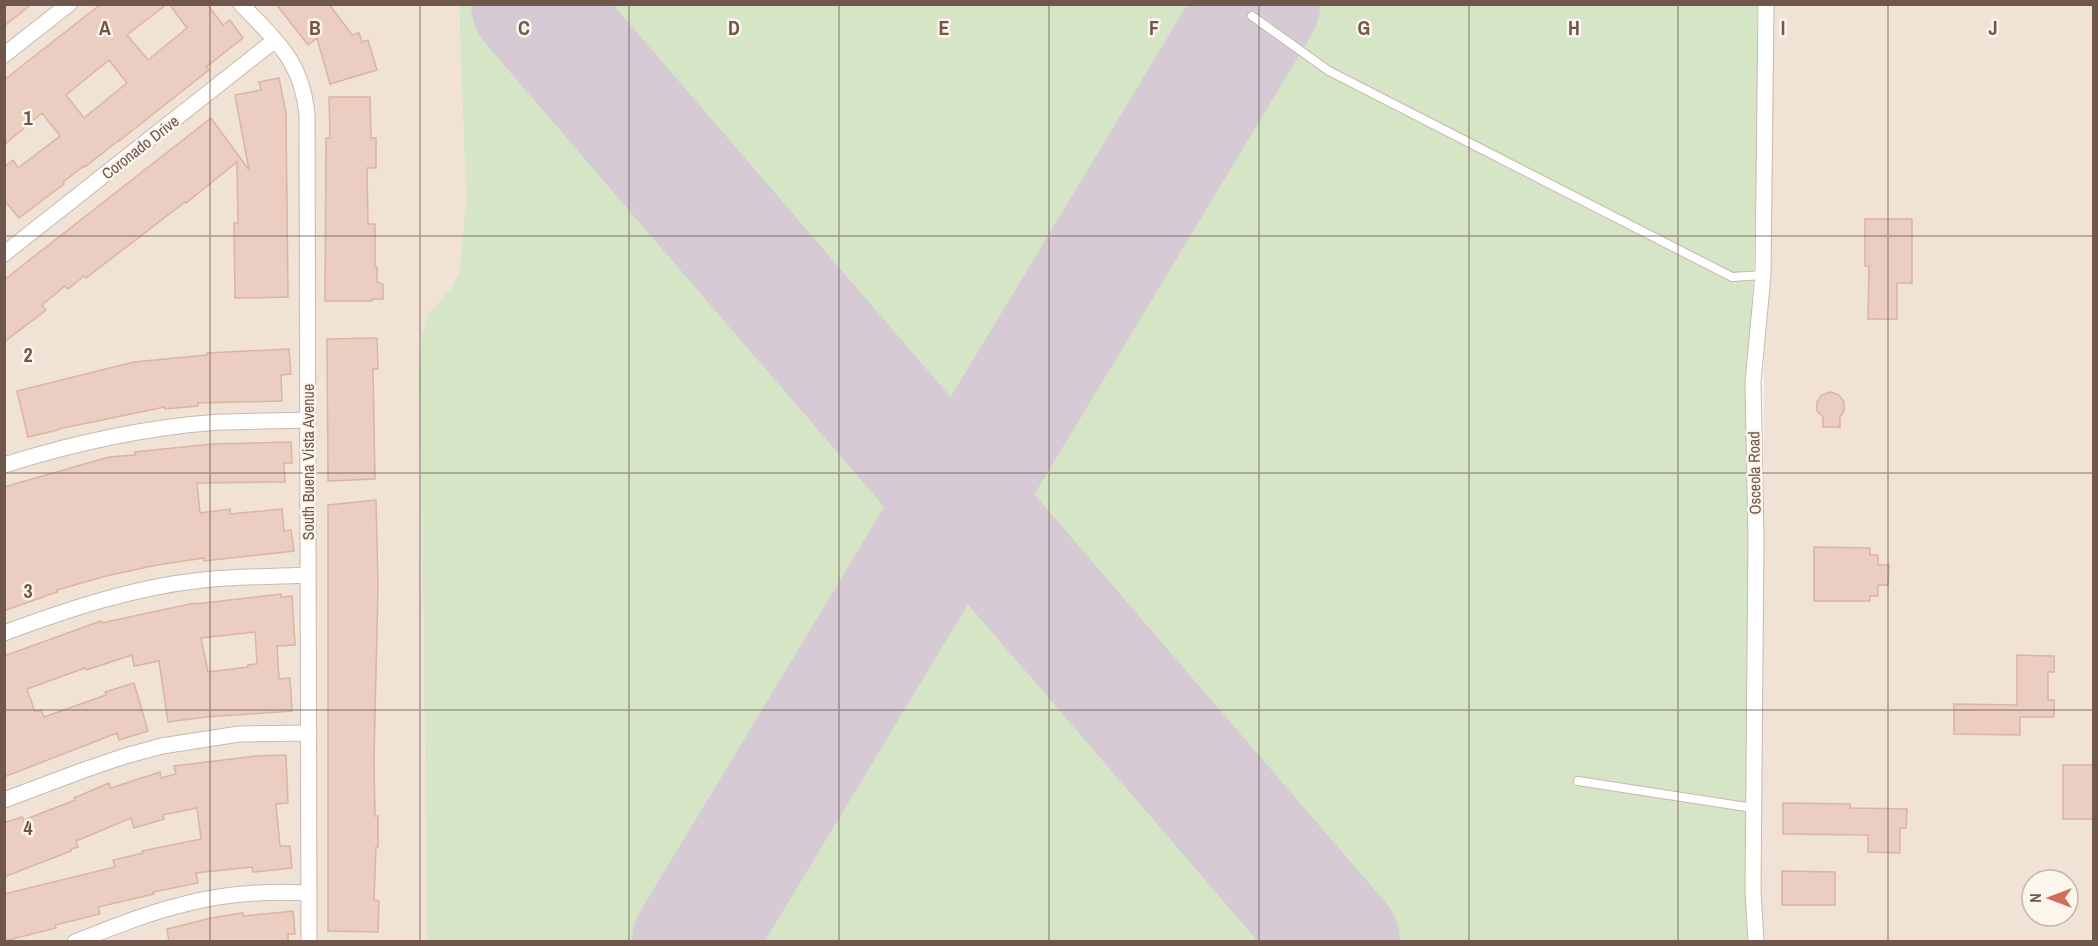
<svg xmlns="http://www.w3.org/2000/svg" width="2098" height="946" viewBox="0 0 2098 946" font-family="'Archivo Narrow',sans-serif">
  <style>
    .residential { fill: #f0e2d5; fill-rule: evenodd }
    .green { fill: #d5e5c6 }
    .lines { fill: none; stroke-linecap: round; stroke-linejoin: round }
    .runway { stroke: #d6cbd4; stroke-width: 122 }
    .building { fill: #ebcec1; stroke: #dbb4a4; stroke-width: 1.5; fill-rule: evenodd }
    .lane-casing { stroke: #c9b8ae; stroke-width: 10 }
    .street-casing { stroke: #c9b8ae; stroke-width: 17 }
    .lane { stroke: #fff; stroke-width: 8 }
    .street { stroke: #fff; stroke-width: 15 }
    .grid { fill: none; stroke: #6f574e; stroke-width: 1.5; stroke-opacity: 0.55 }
    .labels { text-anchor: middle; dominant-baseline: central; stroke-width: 5; stroke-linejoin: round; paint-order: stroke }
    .street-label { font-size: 16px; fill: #6f574e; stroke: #fcf5ec }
    .grid-label { font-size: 20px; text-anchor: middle; font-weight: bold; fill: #6f574e; stroke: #fcf5ec; stroke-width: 5; stroke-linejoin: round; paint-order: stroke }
  </style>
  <rect width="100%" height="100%" fill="#f9f0e6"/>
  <path class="residential" d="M 5,5 L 459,5 L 466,200 L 460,271 L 450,290 L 429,314 L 422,335 L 418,375 L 422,504 L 427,941 L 5,942 Z
    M 1766,5 L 2093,5 L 2093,941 L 1761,942 ZM 2032,880 L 2068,880 L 2068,916 L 2032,916 Z"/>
  <path class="green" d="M 459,5 L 1757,5 L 1757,134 L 1754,262 L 1747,397 L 1750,567 L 1749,753 L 1746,770 L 1746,849 L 1750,941 L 427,942 L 422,504 L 418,375 L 422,335 L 429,313 L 450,290 L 460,271 L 466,200 Z"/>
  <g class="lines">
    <path class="runway" d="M 532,4 L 1339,942
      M 693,942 L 1259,4"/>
  </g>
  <path class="building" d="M 4,4 L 32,4 L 4,26 Z
    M 101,4 L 167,4 L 127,35 L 148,60 L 187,28 L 169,4 L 207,4 L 223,25 L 230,20 L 243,38 L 206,67 L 209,70 L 119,141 L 119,140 L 85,167 L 84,166 L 63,182 L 64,184 L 19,218 L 4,200 L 4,167 L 13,160 L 18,168 L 60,136 L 42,113 L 4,145 L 4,80 ZM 109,60 L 127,83 L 84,118 L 66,95 Z
    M 276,4 L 329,4 L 352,35 L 359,33 L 362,42 L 368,40 L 377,70 L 330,84 L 317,38 L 308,45 Z
    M 279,78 L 286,113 L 288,297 L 235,298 L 234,223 L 238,223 L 237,162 L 186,203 L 185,202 L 86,278 L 84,276 L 68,289 L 65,286 L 42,305 L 46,310 L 4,342 L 4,280 L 211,118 L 249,170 L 235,95 L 261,90 L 259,82 Z
    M 329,97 L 370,97 L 371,138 L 376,138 L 376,168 L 367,168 L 368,224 L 375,224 L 375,267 L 377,267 L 377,282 L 383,284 L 383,299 L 372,299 L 372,301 L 325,301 L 326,138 L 330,138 Z
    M 1865,219 L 1912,219 L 1912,283 L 1897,283 L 1897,319 L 1868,319 L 1869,266 L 1865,266 Z
    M 377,338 L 378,369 L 373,369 L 375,479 L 328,481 L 327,339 Z
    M 289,349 L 291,374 L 281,375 L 282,401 L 198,403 L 198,406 L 165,409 L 165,407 L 58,429 L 58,430 L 28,437 L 17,391 L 134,362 L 207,355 L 207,353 Z
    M 1831,392 L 1839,395 L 1844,402 L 1844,411 L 1840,417 L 1840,427 L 1823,427 L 1823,417 L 1817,411 L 1817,402 L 1822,395 Z
    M 291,442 L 292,463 L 284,463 L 285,482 L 197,483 L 200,513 L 230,509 L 230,514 L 282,509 L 284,531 L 291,530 L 294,551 L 204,561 L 204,558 L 157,565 L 106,576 L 57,590 L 57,592 L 4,611 L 4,487 L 109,457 L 135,455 L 135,452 L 212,444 Z
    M 376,500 L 378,586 L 374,758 L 375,816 L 378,816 L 378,847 L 376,847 L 374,900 L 379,901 L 378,932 L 328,931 L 328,505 Z
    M 1814,547 L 1870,548 L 1870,555 L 1878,555 L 1878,565 L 1889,565 L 1888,585 L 1878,585 L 1878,596 L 1870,596 L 1870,601 L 1814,601 Z
    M 281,594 L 281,597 L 292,596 L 295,645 L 277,646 L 279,679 L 290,678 L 292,711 L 206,717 L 168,722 L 159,661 L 134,666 L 132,655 L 86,670 L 85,668 L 27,689 L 35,712 L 41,710 L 44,717 L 106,695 L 105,692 L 134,683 L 148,731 L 119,740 L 117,733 L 4,777 L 4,656 L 101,621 L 102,623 L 194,603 L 195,604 ZM 255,632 L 257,664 L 248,665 L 248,667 L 208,672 L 201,638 Z
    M 2017,655 L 2054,656 L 2054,672 L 2048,672 L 2048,700 L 2054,700 L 2054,717 L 2020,717 L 2020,735 L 1954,734 L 1954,704 L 2017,705 Z
    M 286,755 L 288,803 L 276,804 L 280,846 L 290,846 L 292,868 L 253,872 L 252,867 L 196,873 L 198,883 L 153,892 L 154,894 L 98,907 L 100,914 L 55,925 L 56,928 L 4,941 L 4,894 L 115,867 L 113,860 L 143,853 L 142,851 L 201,839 L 197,808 L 163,815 L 164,819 L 134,828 L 131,818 L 76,841 L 78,847 L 71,849 L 71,851 L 4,877 L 4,823 L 22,817 L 24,820 L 75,800 L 74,798 L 109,783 L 111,788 L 160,772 L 161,778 L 176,774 L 174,766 L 256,756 Z
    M 2063,765 L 2094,765 L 2094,819 L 2063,819 Z
    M 1783,803 L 1850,804 L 1850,808 L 1907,809 L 1906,828 L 1900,828 L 1900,853 L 1868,852 L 1868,835 L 1783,834 Z
    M 1782,871 L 1835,872 L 1835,905 L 1782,905 Z
    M 293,911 L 295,934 L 288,934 L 288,942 L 169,942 L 167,929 L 211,918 L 243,913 L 243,916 Z"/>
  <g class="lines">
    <defs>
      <path id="lane" d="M 1252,16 L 1329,71 L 1732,277 L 1763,275
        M 1578,781 L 1753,808"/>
      <path id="street" d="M 241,4 C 277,42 302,61 307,115 L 309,942
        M 4,55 L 69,4
        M 4,254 L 275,40
        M 4,465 C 74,443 147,427 220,422 C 249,421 278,421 307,420
        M 4,633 C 69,609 134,587 203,580 C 237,576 273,577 308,575
        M 4,800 L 84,770 L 125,756 L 162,746 L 239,734 L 309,733
        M 75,942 C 111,928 147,913 185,904 C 226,893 267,891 309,893
        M 1756,942 L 1753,891 L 1756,537 L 1753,382 L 1763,275 L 1766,4"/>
    </defs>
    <use href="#lane" class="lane-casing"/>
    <use href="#street" class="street-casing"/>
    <use href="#lane" class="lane"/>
    <use href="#street" class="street"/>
  </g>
  <path class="grid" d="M 210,4 L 210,942M 420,4 L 420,942M 629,4 L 629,942M 839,4 L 839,942M 1049,4 L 1049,942M 1259,4 L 1259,942M 1469,4 L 1469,942M 1678,4 L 1678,942M 1888,4 L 1888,942M 4,236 L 2094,236M 4,473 L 2094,473M 4,710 L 2094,710"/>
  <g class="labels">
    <g class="street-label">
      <text transform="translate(140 147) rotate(-38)">Coronado Drive</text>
      <text transform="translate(308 462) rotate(-90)">South Buena Vista Avenue</text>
      <text transform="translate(1754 473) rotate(-91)">Osceola Road</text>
    </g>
  </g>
  <g class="grid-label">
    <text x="105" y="35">A</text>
    <text x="315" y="35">B</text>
    <text x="524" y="35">C</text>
    <text x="734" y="35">D</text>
    <text x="944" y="35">E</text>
    <text x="1154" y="35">F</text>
    <text x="1364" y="35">G</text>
    <text x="1574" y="35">H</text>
    <text x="1783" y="35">I</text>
    <text x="1993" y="35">J</text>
    <text x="28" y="125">1</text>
    <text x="28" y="362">2</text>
    <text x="28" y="598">3</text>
    <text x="28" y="835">4</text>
  </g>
  <rect width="2098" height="946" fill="none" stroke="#6f574e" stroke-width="12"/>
  <g transform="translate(2050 898) rotate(270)"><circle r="28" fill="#fcf5ec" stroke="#c4b6ad" stroke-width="1.5"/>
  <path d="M0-4.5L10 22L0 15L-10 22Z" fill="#d46c5b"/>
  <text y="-9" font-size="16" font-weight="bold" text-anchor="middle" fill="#6f574e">N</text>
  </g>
</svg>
